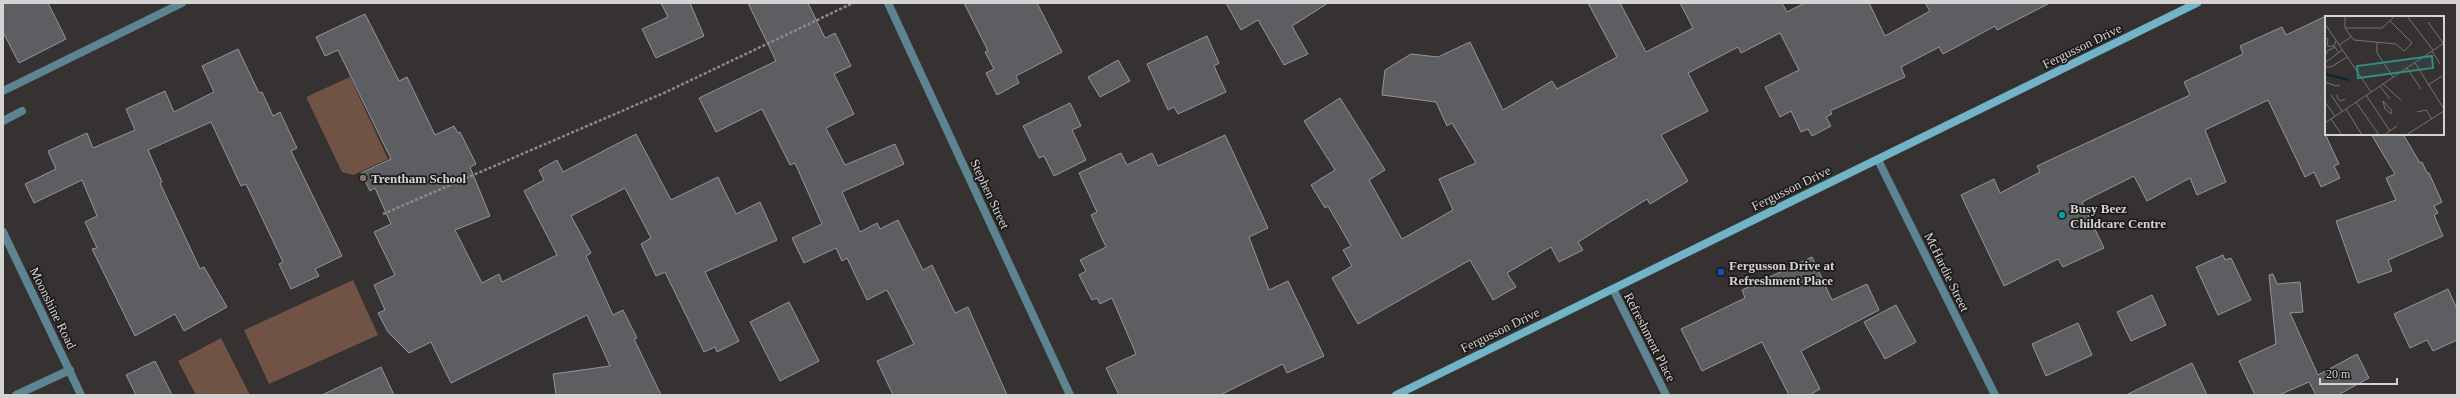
<svg xmlns="http://www.w3.org/2000/svg" width="2460" height="398" viewBox="0 0 2460 398" font-family="'Times New Roman',serif">
  <style>
    .green { fill: #705344 }
    .building { fill: #5d5e61; stroke: #95969a }
    .lines { fill: none; stroke-linecap: round; stroke-linejoin: round }
    .path { stroke: #8d8a89; stroke-width: 2.5; stroke-dasharray: 3 2; stroke-linecap: butt }
    .service { stroke: #5d8591; stroke-width: 8 }
    .minor { stroke: #5d8591; stroke-width: 8 }
    .tertiary { stroke: #5d8591; stroke-width: 8 }
    .secondary { stroke: #71b3c7; stroke-width: 8 }
    .education-dot { fill: #8d6e63; stroke: #1c1a1a; stroke-width: 1.5 }
    .culture-dot { fill: #0f9aa8; stroke: #1c1a1a; stroke-width: 1.5 }
    .transit-dot { fill: #1a4fb4; stroke: #1c1a1a; stroke-width: 1.5 }
    .labels { text-anchor: middle; dominant-baseline: central; stroke-width: 3.5; stroke-linejoin: round; paint-order: stroke }
    .street-label { font-size: 13px; fill: #d5d3d2; stroke: #1c1a1a }
    .poi-label { font-size: 13px; font-weight: bold; fill: #d5d3d2; stroke: #1c1a1a; text-anchor: start }
    .inset-river { fill: none; stroke: #002830; stroke-width: 2 }
    .inset-road { fill: none; stroke: #757271; stroke-width: 1 }
    .view { fill: #378982; fill-opacity: 0.15; stroke: #378982; stroke-width: 2 }
    .inset-edge { fill: none; stroke: #d5d3d2; stroke-width: 2 }
  </style>
  <rect width="100%" height="100%" fill="#353231"/>
  <path class="green" d="M 350,77 L 388,159 L 353,175 L 342,172 L 306,97 Z
    M 353,280 L 378,335 L 269,384 L 244,330 Z
    M 221,338 L 250,395 L 196,395 L 178,361 Z"/>
  <path class="building" d="M 3,3 L 48,3 L 66,39 L 19,63 L 3,32 Z
    M 661,3 L 690,3 L 704,36 L 656,58 L 642,29 L 668,17 Z
    M 748,3 L 808,3 L 825,38 L 835,33 L 851,66 L 834,74 L 854,114 L 826,128 L 845,165 L 895,144 L 904,164 L 842,192 L 860,232 L 877,223 L 880,229 L 898,220 L 923,270 L 932,265 L 955,313 L 968,307 L 1007,395 L 893,395 L 877,361 L 914,344 L 887,290 L 867,300 L 847,258 L 842,261 L 836,248 L 804,263 L 792,238 L 822,224 L 795,163 L 790,165 L 762,109 L 716,132 L 699,98 L 776,61 Z
    M 964,3 L 1037,3 L 1062,52 L 1016,76 L 1019,83 L 997,95 L 986,73 L 994,69 L 985,52 L 988,51 Z
    M 1226,3 L 1328,3 L 1292,26 L 1308,54 L 1284,65 L 1258,20 L 1241,30 Z
    M 1588,3 L 1620,3 L 1646,52 L 1693,28 L 1680,3 L 1782,3 L 1787,12 L 1805,3 L 1869,3 L 1885,36 L 1930,11 L 1925,3 L 2050,3 L 1997,30 L 1995,26 L 1943,54 L 1939,47 L 1901,67 L 1905,77 L 1830,111 L 1832,114 L 1826,117 L 1831,126 L 1812,136 L 1808,129 L 1801,132 L 1791,111 L 1780,117 L 1765,87 L 1799,70 L 1780,33 L 1741,53 L 1738,47 L 1688,73 L 1708,111 L 1661,135 L 1688,181 L 1650,204 L 1647,199 L 1578,242 L 1583,250 L 1559,262 L 1551,247 L 1507,273 L 1516,287 L 1493,300 L 1470,260 L 1358,324 L 1332,278 L 1352,266 L 1343,250 L 1351,246 L 1328,206 L 1325,208 L 1311,185 L 1335,170 L 1304,121 L 1340,98 L 1385,170 L 1369,180 L 1402,239 L 1453,210 L 1439,179 L 1476,163 L 1452,123 L 1447,126 L 1436,102 L 1382,95 L 1385,70 L 1411,54 L 1438,57 L 1470,42 L 1503,110 L 1552,81 L 1557,89 L 1617,57 Z
    M 365,14 L 399,81 L 407,77 L 435,135 L 454,126 L 458,133 L 460,132 L 476,164 L 470,167 L 490,216 L 455,230 L 482,283 L 499,274 L 502,282 L 557,255 L 524,191 L 544,180 L 539,170 L 557,160 L 563,172 L 636,134 L 671,200 L 718,177 L 736,214 L 760,202 L 777,240 L 705,272 L 739,341 L 717,352 L 715,347 L 704,352 L 665,272 L 656,276 L 641,244 L 651,238 L 625,188 L 571,216 L 591,253 L 586,256 L 613,315 L 623,310 L 637,338 L 634,339 L 661,395 L 556,395 L 553,374 L 610,366 L 587,315 L 451,383 L 431,342 L 409,353 L 388,332 L 378,313 L 385,310 L 374,285 L 395,275 L 374,232 L 391,224 L 375,188 L 370,191 L 361,173 L 391,159 L 338,50 L 325,56 L 316,37 Z
    M 2326,16 L 2326,136 L 2339,164 L 2334,166 L 2340,178 L 2321,187 L 2314,172 L 2305,177 L 2268,100 L 2205,130 L 2226,182 L 2197,195 L 2190,178 L 2147,201 L 2134,176 L 2082,202 L 2104,248 L 2063,267 L 2058,259 L 2004,286 L 1961,195 L 1994,179 L 2000,193 L 2040,172 L 2037,166 L 2190,95 L 2184,82 L 2243,54 L 2240,46 L 2282,27 L 2286,35 Z
    M 1207,36 L 1219,63 L 1214,66 L 1226,92 L 1178,114 L 1174,107 L 1168,110 L 1147,64 Z
    M 238,49 L 259,93 L 262,92 L 273,116 L 280,112 L 297,148 L 291,151 L 342,256 L 315,269 L 319,276 L 291,289 L 279,264 L 283,262 L 246,184 L 241,186 L 211,122 L 148,150 L 162,182 L 160,183 L 200,269 L 204,267 L 227,307 L 184,331 L 175,314 L 135,336 L 92,249 L 97,248 L 85,222 L 97,216 L 82,180 L 34,203 L 25,184 L 56,169 L 48,151 L 87,133 L 93,148 L 135,130 L 126,109 L 165,91 L 174,112 L 214,92 L 202,66 Z
    M 1118,60 L 1130,81 L 1100,97 L 1088,77 Z
    M 1070,103 L 1081,126 L 1072,130 L 1086,160 L 1054,176 L 1044,156 L 1039,158 L 1023,126 Z
    M 2371,134 L 2403,134 L 2420,163 L 2422,162 L 2427,173 L 2429,173 L 2442,202 L 2434,206 L 2438,213 L 2434,215 L 2443,236 L 2388,260 L 2392,271 L 2358,283 L 2336,221 L 2396,200 L 2386,178 L 2395,174 Z
    M 1225,135 L 1268,228 L 1249,237 L 1269,290 L 1288,281 L 1324,356 L 1287,373 L 1283,364 L 1220,395 L 1119,395 L 1106,368 L 1136,354 L 1112,298 L 1100,304 L 1097,298 L 1092,300 L 1079,275 L 1086,271 L 1080,260 L 1106,247 L 1091,215 L 1097,212 L 1079,173 L 1121,153 L 1127,165 L 1152,153 L 1158,166 Z
    M 2223,255 L 2225,260 L 2231,258 L 2251,300 L 2218,315 L 2196,267 Z
    M 1812,257 L 1832,300 L 1867,284 L 1879,310 L 1801,351 L 1820,389 L 1810,395 L 1789,395 L 1762,342 L 1702,371 L 1681,329 L 1745,298 L 1742,290 Z
    M 2273,274 L 2277,284 L 2300,282 L 2303,312 L 2290,313 L 2318,375 L 2357,354 L 2369,378 L 2338,395 L 2316,395 L 2309,382 L 2279,395 L 2255,395 L 2239,361 L 2276,344 L 2269,275 Z
    M 2448,289 L 2457,309 L 2457,340 L 2433,351 L 2427,340 L 2410,348 L 2394,314 Z
    M 2152,295 L 2166,325 L 2131,341 L 2117,312 Z
    M 789,302 L 819,361 L 780,381 L 750,322 Z
    M 1896,305 L 1916,342 L 1885,359 L 1864,322 Z
    M 2078,323 L 2092,355 L 2046,376 L 2032,344 Z
    M 155,361 L 172,395 L 136,395 L 126,375 Z
    M 2192,363 L 2207,395 L 2126,395 Z
    M 381,367 L 394,395 L 322,395 Z"/>
  <g class="lines">
    <path class="path" d="M 383,214 L 666,92 L 853,3"/>
    <path class="service" d="M 3,91 L 182,3
      M 3,121 L 22,111
      M 16,395 L 70,370"/>
    <path class="minor" d="M 888,3 L 1070,395
      M 1878,160 L 1995,395
      M 1613,289 L 1666,395"/>
    <path class="tertiary" d="M 3,232 L 81,395"/>
    <path class="secondary" d="M 1396,395 L 2197,3"/>
  </g>
  <circle class="education-dot" cx="363" cy="178" r="4"/>
  <circle class="culture-dot" cx="2062" cy="215" r="4"/>
  <rect class="transit-dot" x="1717" y="268" width="8" height="8" rx="2"/>
  <g class="labels">
    <g class="street-label">
      <text transform="translate(2082 46) rotate(-26)">Fergusson Drive</text>
      <text transform="translate(1791 188) rotate(-26)">Fergusson Drive</text>
      <text transform="translate(990 194) rotate(65)">Stephen Street</text>
      <text transform="translate(1947 272) rotate(64)">McHardie Street</text>
      <text transform="translate(53 308) rotate(64)">Moonshine Road</text>
      <text transform="translate(1500 330) rotate(-26)">Fergusson Drive</text>
      <text transform="translate(1650 337) rotate(63)">Refreshment Place</text>
    </g>
    <g class="poi-label">
      <text x="371" y="178">Trentham School</text>
      <text x="2070" y="208">Busy Beez<tspan x="2070" dy="15">Childcare Centre</tspan></text>
      <text x="1729" y="265">Fergusson Drive at<tspan x="1729" dy="15">Refreshment Place</tspan></text>
    </g>
  </g>
  <g transform="translate(2325 16)">
    <rect width="119" height="119" fill="#353231"/>
    <path class="inset-river" d="M 0,58 L 24,64"/>
    <path class="inset-road" d="M 20,0 L 20,12 L 29,24 L 71,28 L 79,35 L 87,27 L 65,5M 82,0 L 108,34M 103,6 L 118,27M 0,8 L 46,76M 20,12 L 57,12 L 70,0M 0,22 L 3,23 L 2,30 L 9,30M 11,25 L 9,30 L 14,37M 52,27 L 52,37 L 68,61M 14,29 L 26,21M 107,35 L 115,48M 0,42 L 2,35 L 10,31M 0,47 L 17,34M 90,47 L 119,93M 0,51 L 6,51 L 22,41M 82,52 L 96,73M 0,66 L 11,70 L 15,69M 58,68 L 76,84M 103,69 L 117,60M 55,70 L 65,83M 6,79 L 17,95M 11,79 L 15,85 L 20,83M 41,79 L 65,115M 58,85 L 67,95 L 66,98 L 60,93 ZM 0,86 L 10,100M 31,86 L 54,119M 21,93 L 37,119M 92,96 L 101,94 L 107,103M 6,103 L 17,119M 0,107 L 119,27M 59,119 L 72,110M 81,119 L 119,95"/>
    <path class="view" d="M 107,40 L 108,52 L 33,62 L 32,50 Z"/>
    <rect width="119" height="119" class="inset-edge"/>
  </g>
  <rect width="2460" height="398" fill="none" stroke="#d5d3d2" stroke-width="8"/>
  <path d="M2320 378v6h77v-6" fill="none" stroke="#d5d3d2" stroke-width="2"/>
  <text x="2326" y="378" font-size="12" fill="#d5d3d2" stroke="#1c1a1a" stroke-width="3" paint-order="stroke">20 m</text>
</svg>
